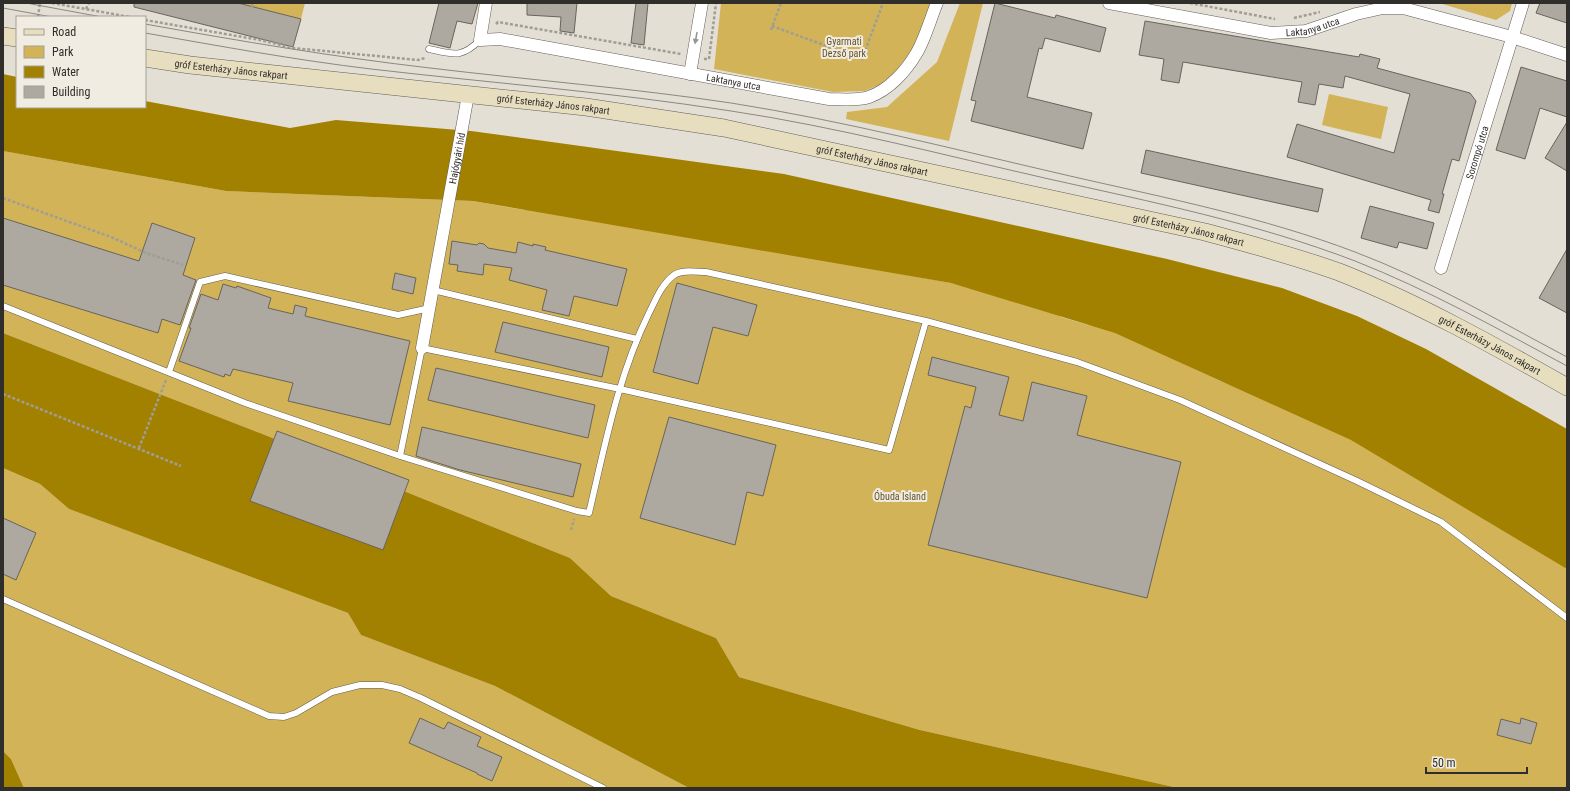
<svg xmlns="http://www.w3.org/2000/svg" width="1570" height="791" viewBox="0 0 1570 791" font-family="'Roboto Condensed',sans-serif">
  <style>
    .green { fill: #d3b358 }
    .water { fill: #a38100 }
    .building { fill: #ada9a0; stroke: #68645c }
    .lines { fill: none; stroke-linecap: round; stroke-linejoin: round }
    .service-casing { stroke: #615e56; stroke-width: 7 }
    .minor-casing { stroke: #615e56; stroke-width: 13 }
    .secondary-casing { stroke: #615e56; stroke-width: 18 }
    .path { stroke: #a09d95; stroke-width: 2.5; stroke-dasharray: 3 2; stroke-linecap: butt }
    .service { stroke: #fff; stroke-width: 6 }
    .minor { stroke: #fff; stroke-width: 12 }
    .secondary { stroke: #e7ddbf; stroke-width: 17 }
    .tram { stroke: #8b8881; stroke-width: 1 }
    .oneway { fill: #989694 }
    .labels { text-anchor: middle; dominant-baseline: central; stroke-width: 4; stroke-linejoin: round; paint-order: stroke }
    .street-label { font-size: 10px; fill: #302e2a; stroke: #f0ece2 }
    .park-label { font-size: 10px; fill: #63532a; stroke: #f0ece2 }
  </style>
  <rect width="100%" height="100%" fill="#e3dfd5"/>
  <path class="green" d="M 238,3 L 305,3 L 301,19 Z
    M 721,3 L 932,3 L 912,50 L 895,72 L 879,85 L 865,91 L 833,92 L 714,69 Z
    M 960,3 L 983,3 L 949,141 L 846,119 L 847,112 L 887,107 L 937,62 Z
    M 1439,3 L 1512,3 L 1510,11 L 1496,20 Z
    M 1329,94 L 1388,107 L 1381,139 L 1322,125 Z
    M 3,151 L 226,191 L 473,201 L 524,210 L 543,209 L 951,283 L 1039,300 L 1061,317 L 1088,325 L 1117,328 L 1184,364 L 1223,382 L 1298,395 L 1567,557 L 1567,788 L 1178,788 L 920,730 L 739,677 L 716,638 L 611,596 L 570,558 L 260,433 L 3,333 Z
    M 3,468 L 40,484 L 69,509 L 348,613 L 361,635 L 495,686 L 689,788 L 24,788 L 11,759 L 3,751 Z"/>
  <path class="water" d="M 3,74 L 17,77 L 17,107 L 145,107 L 145,101 L 290,128 L 336,120 L 471,131 L 784,174 L 1167,259 L 1282,288 L 1357,316 L 1426,349 L 1567,429 L 1567,569 L 1351,440 L 1115,333 L 951,283 L 473,201 L 226,191 L 3,151 Z
    M 3,333 L 260,433 L 570,558 L 611,596 L 716,638 L 739,677 L 920,730 L 1178,788 L 689,788 L 495,686 L 361,635 L 348,613 L 69,509 L 40,484 L 3,468 Z
    M 3,751 L 11,759 L 24,788 L 3,788 Z"/>
  <path class="building" d="M 134,3 L 238,3 L 301,19 L 293,47 L 134,7 Z
    M 439,3 L 478,3 L 472,24 L 457,21 L 450,48 L 429,43 Z
    M 527,3 L 577,3 L 574,33 L 560,31 L 561,17 L 527,15 Z
    M 636,3 L 648,3 L 644,45 L 631,43 Z
    M 995,3 L 1055,18 L 1056,15 L 1106,28 L 1100,52 L 1045,38 L 1042,49 L 1039,48 L 1027,97 L 1092,113 L 1083,149 L 971,121 L 976,101 L 971,100 Z
    M 1540,3 L 1567,3 L 1567,23 L 1536,13 Z
    M 1145,21 L 1359,57 L 1360,54 L 1380,59 L 1377,68 L 1470,93 L 1476,101 L 1459,161 L 1452,159 L 1442,194 L 1444,194 L 1439,213 L 1428,210 L 1431,200 L 1287,157 L 1297,124 L 1394,153 L 1410,94 L 1345,76 L 1343,88 L 1319,84 L 1315,105 L 1298,102 L 1302,82 L 1183,62 L 1179,83 L 1161,80 L 1164,59 L 1139,55 Z
    M 1521,67 L 1567,81 L 1567,117 L 1540,108 L 1525,159 L 1496,150 Z
    M 1567,122 L 1567,171 L 1545,158 Z
    M 1146,150 L 1323,189 L 1318,212 L 1141,173 Z
    M 1370,206 L 1434,223 L 1427,249 L 1399,242 L 1397,248 L 1361,238 Z
    M 3,218 L 139,261 L 152,223 L 195,238 L 183,275 L 196,280 L 180,325 L 162,319 L 158,333 L 3,285 Z
    M 452,241 L 477,245 L 479,243 L 484,244 L 488,248 L 516,253 L 518,242 L 533,246 L 533,244 L 546,247 L 545,250 L 627,269 L 617,306 L 574,296 L 569,316 L 542,310 L 547,290 L 509,280 L 512,268 L 484,264 L 483,275 L 457,271 L 458,265 L 449,264 Z
    M 1567,249 L 1567,313 L 1539,298 Z
    M 395,273 L 416,278 L 413,294 L 392,289 Z
    M 677,283 L 757,305 L 748,336 L 713,327 L 698,384 L 653,372 Z
    M 223,284 L 236,288 L 237,286 L 271,298 L 268,308 L 293,314 L 295,305 L 307,308 L 305,316 L 410,341 L 390,425 L 288,401 L 293,383 L 233,369 L 230,376 L 225,374 L 224,377 L 179,361 L 191,328 L 189,328 L 201,294 L 218,300 Z
    M 503,322 L 609,347 L 602,377 L 495,352 Z
    M 932,357 L 1009,377 L 999,415 L 1023,421 L 1032,382 L 1087,396 L 1077,435 L 1181,462 L 1147,598 L 928,545 L 965,406 L 971,408 L 976,387 L 928,375 Z
    M 436,368 L 595,405 L 588,438 L 428,400 Z
    M 669,417 L 776,445 L 763,496 L 747,492 L 735,545 L 640,518 Z
    M 422,427 L 581,464 L 573,497 L 460,470 L 416,456 Z
    M 277,431 L 409,480 L 383,550 L 250,501 Z
    M 3,518 L 36,533 L 16,580 L 3,574 Z
    M 420,718 L 444,729 L 448,722 L 481,737 L 477,746 L 502,757 L 492,781 L 477,774 L 477,773 L 409,743 Z
    M 1521,718 L 1537,723 L 1531,744 L 1497,735 L 1501,719 L 1520,724 Z"/>
  <g class="lines">
    <defs>
      <path id="service" d="M 429,49 C 453,54 461,59 480,40
        M 433,290 L 637,339
        M 3,306 L 245,403 L 400,456 L 422,348 L 620,389 L 889,450 L 926,321
        M 169,372 L 200,282 L 225,276 L 398,315 L 430,308
        M 400,456 L 577,511 L 589,513 C 605,445 618,376 649,313 C 656,299 661,285 674,275 C 682,269 697,272 706,272 L 926,321 L 1077,362 L 1180,400 L 1357,481 L 1441,522 L 1567,618
        M 3,599 L 269,716 L 284,717 L 296,713 L 332,692 L 360,685 L 382,685 L 400,689 L 421,698 L 603,788"/>
      <g id="minor">
        <path id="s1" d="M 486,3 L 480,40 L 500,39 L 829,99 C 842,99 857,101 869,97 C 889,90 906,71 916,54 C 924,42 931,17 937,3"/>
        <path id="s2" d="M 1109,3 L 1271,33 L 1306,31 L 1356,14 L 1383,8 L 1403,8 L 1512,37 L 1567,55"/>
        <path d="M 690,74 L 702,3"/>
        <path id="s3" d="M 1441,268 L 1523,3"/>
        <path id="s4" d="M 422,348 L 468,95"/>
      </g>
      <g id="secondary">
        <path d="M 3,36 L 17,38"/>
        <path id="s5" d="M 145,58 L 190,65 L 586,107 L 724,128 L 1205,232 C 1250,244 1295,256 1339,272 C 1418,303 1493,345 1567,387"/>
      </g>
    </defs>
    <use href="#service" class="service-casing"/>
    <use href="#minor" class="minor-casing"/>
    <use href="#secondary" class="secondary-casing"/>
    <path class="path" d="M 52,3 L 130,17
      M 1190,3 L 1275,19
      M 252,7 L 253,3
      M 86,9 L 89,3
      M 38,17 L 40,3
      M 1294,18 L 1320,12
      M 145,20 L 260,40 L 293,48 L 418,60 L 425,58
      M 496,24 L 498,22 L 681,54
      M 772,26 L 862,59 L 883,3
      M 771,30 L 781,3
      M 704,59 L 709,59 L 716,3
      M 3,198 L 111,237 L 146,253 L 183,265
      M 3,394 L 181,466
      M 139,448 L 166,380
      M 571,530 L 574,519"/>
    <use href="#service" class="service"/>
    <use href="#minor" class="minor"/>
    <use href="#secondary" class="secondary"/>
    <path class="tram" d="M 26,3 L 102,17
      M 3,8 L 52,17
      M 145,24 C 240,41 334,57 430,68 C 530,80 631,88 731,103 C 845,121 957,150 1070,176 C 1166,198 1263,217 1355,252 C 1429,280 1497,320 1567,357
      M 145,33 C 220,46 295,60 371,69 C 491,83 611,92 731,111 C 838,127 943,155 1049,179 C 1152,202 1256,223 1355,261 C 1429,290 1498,329 1567,366"/>
  </g>
  <defs><path id="oneway-solid" d="M-6-.8H1V-3.2L6.5 0L1 3.2V.8H-6Z"/></defs>
  <use class="oneway" href="#oneway-solid" transform="translate(696 38) rotate(100)"/>
  <g class="labels">
    <g class="street-label">
      <text stroke="none"><textPath href="#s2" startOffset="207">Laktanya utca</textPath></text>
      <text stroke="none"><textPath href="#s5" startOffset="87">gróf Esterházy János rakpart</textPath></text>
      <text stroke="none"><textPath href="#s1" startOffset="295">Laktanya utca</textPath></text>
      <text stroke="none"><textPath href="#s5" startOffset="411">gróf Esterházy János rakpart</textPath></text>
      <text stroke="none"><textPath href="#s3" startOffset="121">Sorompó utca</textPath></text>
      <text stroke="none"><textPath href="#s4" startOffset="193">Hajógyári híd</textPath></text>
      <text stroke="none"><textPath href="#s5" startOffset="735">gróf Esterházy János rakpart</textPath></text>
      <text stroke="none"><textPath href="#s5" startOffset="1059">gróf Esterházy János rakpart</textPath></text>
      <text stroke="none"><textPath href="#s5" startOffset="1383">gróf Esterházy János rakpart</textPath></text>
    </g>
    <g class="park-label">
      <text x="844" y="41">Gyarmati<tspan x="844" dy="12">Dezső park</tspan></text>
      <text x="900" y="496">Óbuda Island</text>
    </g>
  </g>
  <rect width="1570" height="791" fill="none" stroke="#302e2a" stroke-width="8"/>
  <rect x="16" y="16" width="130" height="92" fill="#f0ece2" stroke="#a3a098"/>
  <rect x="24" y="29" width="20" height="6" fill="#e7ddbf" stroke="#a3a098"/>
  <text x="52" y="36" font-size="12" fill="#302e2a">Road</text>
  <rect x="24" y="46" width="20" height="12" fill="#d3b358" stroke="#a3a098"/>
  <text x="52" y="56" font-size="12" fill="#302e2a">Park</text>
  <rect x="24" y="66" width="20" height="12" fill="#a38100" stroke="#a3a098"/>
  <text x="52" y="76" font-size="12" fill="#302e2a">Water</text>
  <rect x="24" y="86" width="20" height="12" fill="#ada9a0" stroke="#a3a098"/>
  <text x="52" y="96" font-size="12" fill="#302e2a">Building</text>
  <path d="M1426 767v6h101v-6" fill="none" stroke="#302e2a" stroke-width="2"/>
  <text x="1432" y="767" font-size="12" fill="#302e2a" stroke="#f0ece2" stroke-width="3" paint-order="stroke">50 m</text>
</svg>
